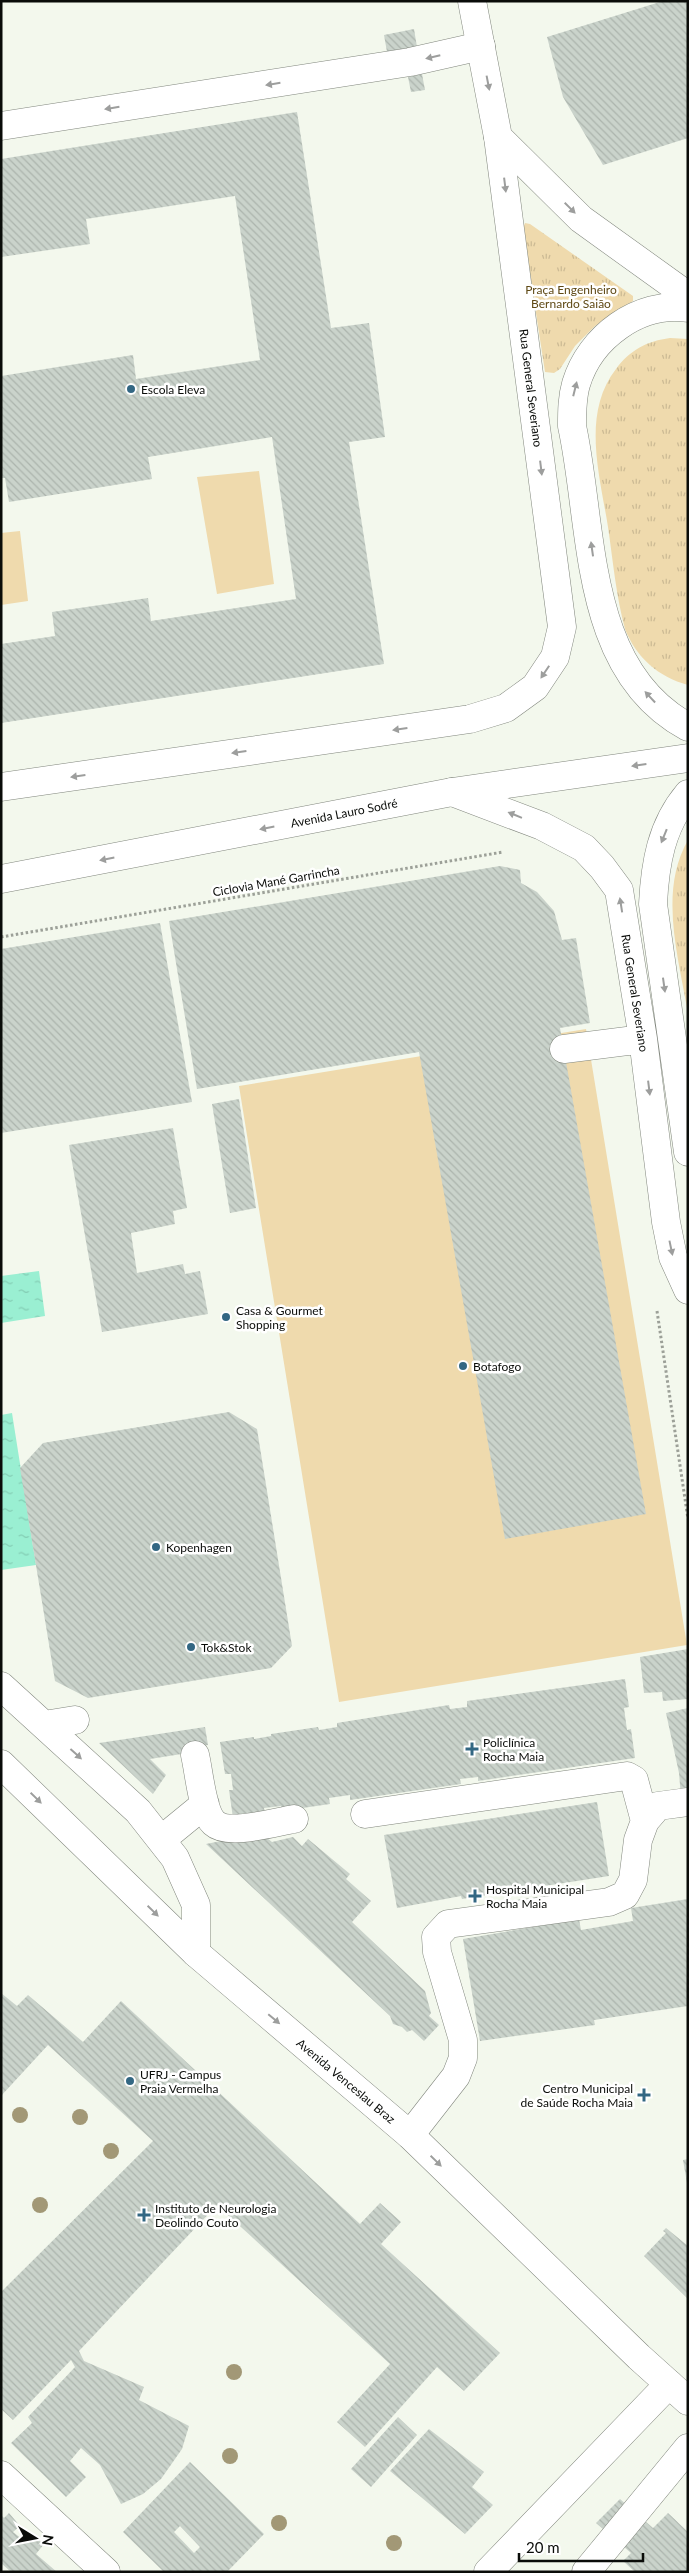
<svg xmlns="http://www.w3.org/2000/svg" width="689" height="2573" viewBox="0 0 689 2573" font-family="Lato,sans-serif">
  <style>
    .park { fill: url(#park-tufts) }
    .pitch { fill: #efdaad }
    .water { fill: url(#water-ripples) }
    .building { fill: url(#building-back-hatch); fill-rule: evenodd }
    .lines { fill: none; stroke-linecap: round; stroke-linejoin: round }
    .minor-casing { stroke: #81867d; stroke-width: 29 }
    .major-casing { stroke: #81867d; stroke-width: 29 }
    .highway-casing { stroke: #81867d; stroke-width: 29 }
    .path { stroke: #9ca098; stroke-width: 3; stroke-dasharray: 2.5 2.5; stroke-linecap: butt }
    .minor { stroke: #fff; stroke-width: 28 }
    .major { stroke: #fff; stroke-width: 28 }
    .highway { stroke: #fff; stroke-width: 28 }
    .tree { fill: #a29876 }
    .oneway { fill: #9d9e9d }
    .poi-dot { fill: #336783; stroke: #fff; stroke-width: 2 }
    .labels { text-anchor: middle; dominant-baseline: central; stroke-width: 5; stroke-linejoin: round; paint-order: stroke }
    .park-label { font-size: 12px; fill: #5f4915; stroke: #fff }
    .street-label { font-size: 12px; fill: #0a0c09; stroke: #fff }
    .poi-label { font-size: 12px; fill: #0a0c09; stroke: #fff; text-anchor: start }
  </style>
  <defs>
    <pattern id="park-tufts" width="24" height="20" patternUnits="userSpaceOnUse" patternTransform="scale(1.25)"><rect width="24" height="20" fill="#efdaad"/><path d="M3 7l-1-3M5 7V3M7 7l1-3M15 17l-1-3M17 17v-4M19 17l1-3" fill="none" stroke="#ccba94"/></pattern>
    <pattern id="water-ripples" width="26" height="14" patternUnits="userSpaceOnUse" patternTransform="scale(1.25)"><rect width="26" height="14" fill="#9aefd2"/><path d="M2 4q2-2 4 0t4 0M15 11q2-2 4 0t4 0" fill="none" stroke="#83ccb3"/></pattern>
    <pattern id="building-back-hatch" width="6" height="6" patternUnits="userSpaceOnUse" patternTransform="scale(1.25)"><rect width="6" height="6" fill="#cad3cb"/><path d="M-1 5l2 2M0 0l6 6M5-1l2 2" fill="none" stroke="#acb4ad"/></pattern>
  </defs>
  <rect width="100%" height="100%" fill="#f3f8ed"/>
  <path class="park" d="M 525,223 L 530,224 L 633,296 L 633,301 L 595,326 L 575,346 L 560,369 L 554,373 L 545,372 L 523,228 Z
    M 670,338 L 688,339 L 688,685 C 658,677 636,657 625,629 C 616,596 613,561 608,527 C 600,476 581,414 616,369 C 630,350 647,341 670,338 Z
    M 688,840 L 688,1014 C 679,958 658,892 688,840 Z"/>
  <path class="pitch" d="M 259,471 L 274,584 L 217,594 L 197,477 Z
    M 20,531 L 28,601 L 1,605 L 1,533 Z
    M 586,1029 L 687,1645 L 339,1702 L 239,1086 Z"/>
  <path class="water" d="M 39,1271 L 45,1316 L 1,1323 L 1,1276 Z
    M 12,1413 L 36,1565 L 1,1570 L 1,1415 Z"/>
  <path class="building" d="M 663,1 L 688,1 L 688,138 L 603,165 L 563,97 L 547,37 Z
    M 414,29 L 417,47 L 387,52 L 384,35 Z
    M 422,74 L 425,90 L 411,92 L 408,77 Z
    M 297,112 L 331,328 L 369,323 L 385,437 L 349,442 L 384,664 L 1,723 L 1,644 L 55,636 L 52,612 L 148,598 L 151,621 L 296,599 L 272,437 L 148,457 L 152,479 L 9,502 L 5,478 L 1,478 L 1,376 L 133,355 L 136,379 L 260,360 L 235,196 L 86,219 L 90,244 L 1,257 L 1,159 Z
    M 500,866 L 520,870 L 521,883 L 537,892 L 554,911 L 562,940 L 576,938 L 590,1023 L 560,1028 L 646,1514 L 505,1539 L 419,1052 L 197,1089 L 169,921 Z
    M 160,923 L 192,1102 L 1,1133 L 1,949 Z
    M 239,1099 L 256,1208 L 230,1213 L 212,1104 Z
    M 173,1128 L 187,1208 L 173,1211 L 175,1224 L 131,1233 L 137,1273 L 183,1264 L 185,1274 L 200,1271 L 208,1314 L 102,1332 L 69,1145 Z
    M 229,1412 L 257,1429 L 292,1646 L 271,1668 L 88,1698 L 55,1681 L 20,1468 L 43,1443 Z
    M 688,1649 L 688,1699 L 663,1701 L 662,1692 L 644,1693 L 640,1657 Z
    M 625,1679 L 629,1707 L 624,1708 L 627,1730 L 631,1729 L 635,1758 L 478,1781 L 478,1777 L 460,1779 L 461,1784 L 350,1800 L 350,1795 L 329,1798 L 330,1804 L 282,1811 L 281,1806 L 264,1808 L 265,1813 L 233,1818 L 229,1790 L 233,1790 L 231,1774 L 225,1774 L 220,1742 L 254,1737 L 254,1739 L 271,1736 L 271,1734 L 318,1727 L 319,1730 L 337,1727 L 337,1723 L 449,1705 L 450,1709 L 467,1707 L 467,1701 Z
    M 688,1708 L 688,1796 L 681,1797 L 679,1773 L 666,1713 Z
    M 205,1727 L 208,1745 L 187,1748 L 188,1753 L 150,1759 L 166,1775 L 153,1794 L 99,1743 Z
    M 597,1802 L 609,1876 L 462,1899 L 461,1896 L 397,1908 L 384,1835 Z
    M 261,1833 L 272,1842 L 293,1837 L 302,1846 L 308,1839 L 350,1874 L 346,1879 L 371,1901 L 352,1922 L 425,1991 L 431,2013 L 429,2016 L 439,2025 L 424,2041 L 412,2030 L 407,2032 L 402,2027 L 393,2024 L 390,2016 L 206,1844 Z
    M 688,1899 L 688,2006 L 594,2020 L 595,2025 L 480,2041 L 463,1939 L 579,1919 L 581,1930 L 633,1921 L 631,1908 Z
    M 1,1993 L 17,2006 L 28,1995 L 83,2042 L 121,2001 L 360,2224 L 380,2203 L 401,2222 L 381,2244 L 500,2353 L 464,2391 L 437,2367 L 365,2447 L 337,2422 L 390,2364 L 217,2205 L 79,2351 L 84,2361 L 144,2387 L 139,2400 L 189,2426 L 182,2449 L 161,2479 L 143,2494 L 121,2504 L 100,2465 L 81,2448 L 70,2461 L 86,2477 L 66,2497 L 11,2443 L 32,2423 L 28,2417 L 75,2367 L 71,2360 L 13,2420 L 1,2409 L 1,2292 L 153,2141 L 48,2045 L 1,2096 Z
    M 688,2159 L 688,2183 L 687,2183 L 683,2160 Z
    M 666,2228 L 688,2246 L 688,2299 L 644,2256 L 666,2233 L 663,2231 Z
    M 398,2417 L 417,2435 L 371,2487 L 351,2469 Z
    M 429,2429 L 484,2472 L 472,2487 L 493,2505 L 465,2534 L 390,2471 Z
    M 190,2462 L 264,2534 L 227,2572 L 164,2572 L 123,2532 ZM 180,2526 L 200,2547 L 194,2553 L 174,2532 Z
    M 620,2499 L 653,2528 L 668,2513 L 688,2532 L 688,2572 L 635,2572 L 623,2561 L 631,2553 L 596,2523 Z
    M 9,2513 L 20,2526 L 13,2532 L 22,2539 L 29,2531 L 44,2544 L 36,2554 L 57,2572 L 11,2572 L 1,2563 L 1,2515 L 4,2518 Z"/>
  <g class="lines">
    <defs>
      <path id="minor" d="M 1,126 L 410,62 L 481,46
        M 1,787 L 470,719 L 506,708 L 535,687 L 555,657 L 562,627 L 498,137
        M 452,792 L 542,826 L 584,848 L 602,867 L 619,890 L 643,1039 L 666,1222 L 673,1257 L 688,1290
        M 688,794 C 661,826 655,864 653,904 L 688,1152
        M 564,1049 L 643,1039
        M 1,1686 L 138,1811 L 175,1858 L 196,1905 L 196,1953
        M 44,1725 L 75,1720
        M 195,1755 C 199,1771 202,1812 214,1823 C 228,1836 275,1822 294,1819
        M 365,1814 L 627,1776 L 634,1780 L 645,1821
        M 161,1840 L 205,1804
        M 410,2135 L 456,2076 L 463,2058 L 463,2040 L 437,1952 L 436,1937 L 448,1924 L 609,1902 L 625,1895 L 633,1880 L 638,1840 L 645,1821 L 658,1806 L 688,1802
        M 1,2475 L 106,2572
        M 488,2572 L 669,2384
        M 586,2572 L 688,2448"/>
      <path id="major" d="M 472,1 L 498,137 L 581,219 L 688,296"/>
      <path id="highway" d="M 688,308 C 639,301 590,337 576,384 C 572,398 572,411 572,426 C 594,527 582,670 688,727
        M 1,879 L 452,792 L 688,758
        M 1,1764 L 196,1953 L 410,2135 L 639,2357 L 688,2401"/>
    </defs>
    <use href="#minor" class="minor-casing"/>
    <use href="#major" class="major-casing"/>
    <use href="#highway" class="highway-casing"/>
    <path class="path" d="M 1,937 L 503,852
      M 657,1311 L 688,1519"/>
    <use href="#minor" class="minor"/>
    <use href="#major" class="major"/>
    <use href="#highway" class="highway"/>
  </g>
  <g class="tree">
    <circle cx="20" cy="2115" r="8"/>
    <circle cx="80" cy="2117" r="8"/>
    <circle cx="111" cy="2151" r="8"/>
    <circle cx="40" cy="2205" r="8"/>
    <circle cx="234" cy="2372" r="8"/>
    <circle cx="230" cy="2456" r="8"/>
    <circle cx="279" cy="2523" r="8"/>
    <circle cx="394" cy="2543" r="8"/>
  </g>
  <defs><path id="oneway-solid" d="M-6-.8H1V-3.2L6.5 0L1 3.2V.8H-6Z" transform="scale(1.25)"/></defs>
  <g class="oneway">
    <use href="#oneway-solid" transform="translate(433 57) rotate(167)"/>
    <use href="#oneway-solid" transform="translate(488 83) rotate(79)"/>
    <use href="#oneway-solid" transform="translate(273 84) rotate(171)"/>
    <use href="#oneway-solid" transform="translate(112 108) rotate(171)"/>
    <use href="#oneway-solid" transform="translate(505 185) rotate(83)"/>
    <use href="#oneway-solid" transform="translate(570 208) rotate(45)"/>
    <use href="#oneway-solid" transform="translate(575 389) rotate(-76)"/>
    <use href="#oneway-solid" transform="translate(541 468) rotate(83)"/>
    <use href="#oneway-solid" transform="translate(592 549) rotate(-98)"/>
    <use href="#oneway-solid" transform="translate(545 672) rotate(124)"/>
    <use href="#oneway-solid" transform="translate(650 697) rotate(-133)"/>
    <use href="#oneway-solid" transform="translate(400 729) rotate(172)"/>
    <use href="#oneway-solid" transform="translate(239 752) rotate(172)"/>
    <use href="#oneway-solid" transform="translate(639 765) rotate(172)"/>
    <use href="#oneway-solid" transform="translate(78 776) rotate(172)"/>
    <use href="#oneway-solid" transform="translate(515 815) rotate(-158)"/>
    <use href="#oneway-solid" transform="translate(267 828) rotate(169)"/>
    <use href="#oneway-solid" transform="translate(664 836) rotate(112)"/>
    <use href="#oneway-solid" transform="translate(107 859) rotate(169)"/>
    <use href="#oneway-solid" transform="translate(621 905) rotate(-99)"/>
    <use href="#oneway-solid" transform="translate(664 985) rotate(82)"/>
    <use href="#oneway-solid" transform="translate(649 1088) rotate(83)"/>
    <use href="#oneway-solid" transform="translate(671 1248) rotate(78)"/>
    <use href="#oneway-solid" transform="translate(76 1754) rotate(42)"/>
    <use href="#oneway-solid" transform="translate(36 1798) rotate(44)"/>
    <use href="#oneway-solid" transform="translate(153 1911) rotate(44)"/>
    <use href="#oneway-solid" transform="translate(274 2019) rotate(40)"/>
    <use href="#oneway-solid" transform="translate(436 2161) rotate(44)"/>
  </g>
  <g class="poi-dot">
    <circle cx="131" cy="389" r="5"/>
    <circle cx="226" cy="1317" r="5"/>
    <circle cx="463" cy="1366" r="5"/>
    <circle cx="156" cy="1547" r="5"/>
    <circle cx="191" cy="1647" r="5"/>
    <path d="M469.5 1741.5h5v5h5v5h-5v5h-5v-5h-5v-5h5z"/>
    <path d="M472.5 1888.5h5v5h5v5h-5v5h-5v-5h-5v-5h5z"/>
    <circle cx="130" cy="2081" r="5"/>
    <path d="M641.5 2087.5h5v5h5v5h-5v5h-5v-5h-5v-5h5z"/>
    <path d="M141.5 2207.5h5v5h5v5h-5v5h-5v-5h-5v-5h5z"/>
  </g>
  <g class="labels">
    <g class="park-label">
      <text x="571" y="289">Praça Engenheiro<tspan x="571" dy="14">Bernardo Saião</tspan></text>
    </g>
    <g class="street-label">
      <text transform="translate(531 388) rotate(83)">Rua General Severiano</text>
      <text transform="translate(344 813) rotate(-11)">Avenida Lauro Sodré</text>
      <text transform="translate(276 881) rotate(-10)">Ciclovia Mané Garrincha</text>
      <text transform="translate(635 993) rotate(81)">Rua General Severiano</text>
      <text transform="translate(346 2081) rotate(40)">Avenida Venceslau Braz</text>
    </g>
    <g class="poi-label">
      <text x="141" y="389">Escola Eleva</text>
      <text x="236" y="1310">Casa &amp; Gourmet<tspan x="236" dy="14">Shopping</tspan></text>
      <text x="473" y="1366">Botafogo</text>
      <text x="166" y="1547">Kopenhagen</text>
      <text x="201" y="1647">Tok&amp;Stok</text>
      <text x="483" y="1742">Policlínica<tspan x="483" dy="14">Rocha Maia</tspan></text>
      <text x="486" y="1889">Hospital Municipal<tspan x="486" dy="14">Rocha Maia</tspan></text>
      <text x="140" y="2074">UFRJ - Campus<tspan x="140" dy="14">Praia Vermelha</tspan></text>
      <text x="633" y="2088" text-anchor="end">Centro Municipal<tspan x="633" dy="14">de Saúde Rocha Maia</tspan></text>
      <text x="155" y="2208">Instituto de Neurologia<tspan x="155" dy="14">Deolindo Couto</tspan></text>
    </g>
  </g>
  <rect width="689" height="2573" fill="none" stroke="#0a0c09" stroke-width="5"/>
  <g transform="translate(35 2538) rotate(100)" stroke="#ffffff" stroke-width="4" paint-order="stroke">
  <path d="M0-4L9 19L0 12L-9 19Z" fill="#0a0c09"/>
  <text y="-8" font-size="14" font-weight="bold" text-anchor="middle" fill="#0a0c09">N</text>
  </g>
  <path d="M519 2553v8h124v-8" fill="none" stroke="#0a0c09" stroke-width="2.5"/>
  <text x="526" y="2553" font-size="15" fill="#0a0c09" stroke="#ffffff" stroke-width="4" paint-order="stroke">20 m</text>
</svg>
